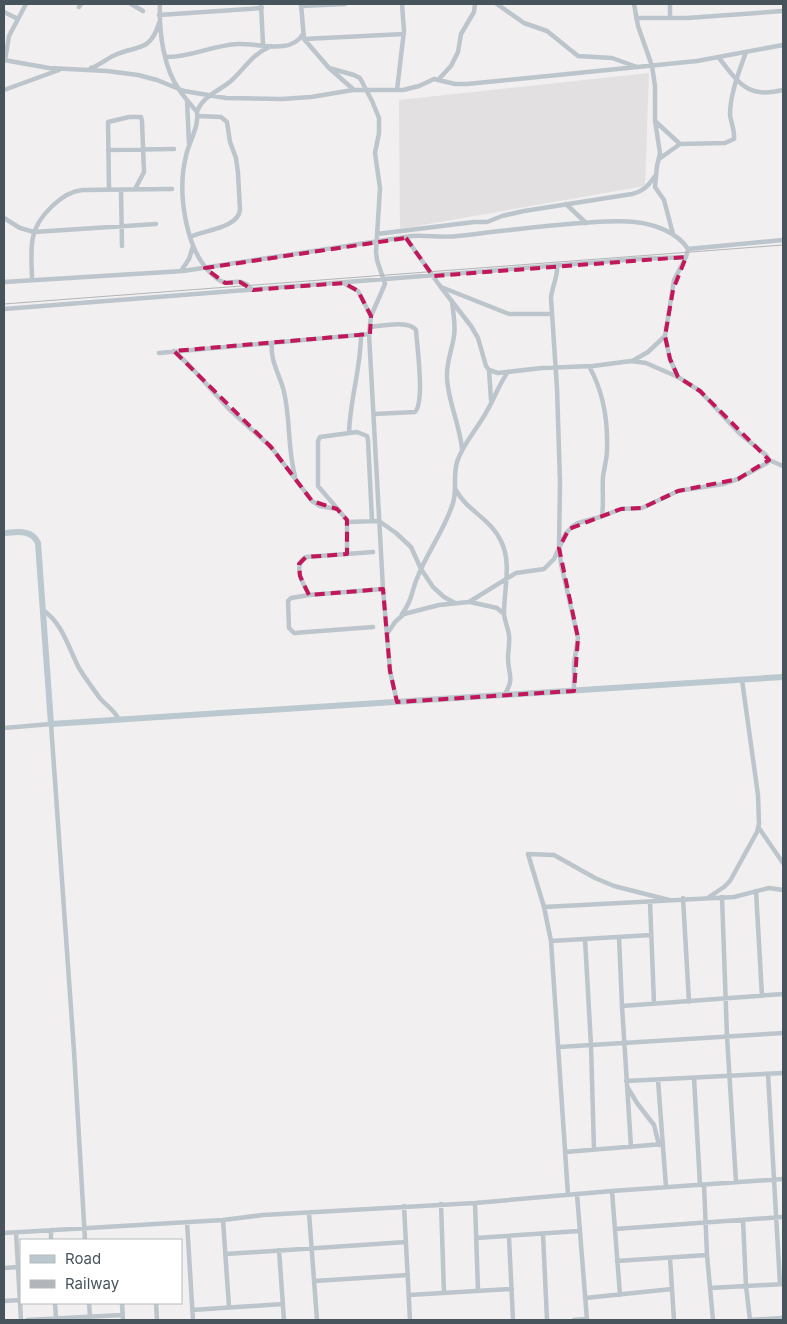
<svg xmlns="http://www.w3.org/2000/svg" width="787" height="1324" viewBox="0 0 787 1324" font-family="Inter,sans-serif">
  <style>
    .education { fill: #e2e0e0 }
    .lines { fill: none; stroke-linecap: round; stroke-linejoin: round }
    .minor { stroke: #bcc5cb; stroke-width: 4.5 }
    .secondary { stroke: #bcc8cf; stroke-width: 6 }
    .rail { stroke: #b2b5b9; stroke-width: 1 }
    .marked { fill: none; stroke: #c2185b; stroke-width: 4; stroke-dasharray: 10 6; stroke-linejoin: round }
  </style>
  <rect width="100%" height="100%" fill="#f1efef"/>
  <path class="education" d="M 649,73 L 645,186 L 400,229 L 399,100 Z"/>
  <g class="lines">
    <path class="minor" d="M 131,4 L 143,11
      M 160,4 C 159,31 163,68 180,91 C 185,98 191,105 197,112 C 199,128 189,141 186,156 C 177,192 185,253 215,277 C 229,289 233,278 244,283 C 247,284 250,288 253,290
      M 261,4 L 263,44
      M 301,4 L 304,39 L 329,68 L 353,89
      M 497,4 L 524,23 L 547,31 L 578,56 L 612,58 L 637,67
      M 634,4 L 638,26 L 652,66 L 655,86 L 655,121 L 660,153 L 657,166 L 655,187 L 664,200 L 673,234
      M 670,4 L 670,17
      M 301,6 L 345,4
      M 79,7 L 81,4
      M 4,12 L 18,19
      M 159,15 L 262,8
      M 636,18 L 687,18 L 783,11
      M 304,39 L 404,34
      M 165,57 C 189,58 213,45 238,44 C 259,43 291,55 303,34
      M 719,58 C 739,83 747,99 783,90
      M 4,60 L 49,68 L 107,71 L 138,75 L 157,80 L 184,91 L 226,98 L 282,99 L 311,97 L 353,90 L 403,90 L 419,86 L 434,79 L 455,84 L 467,84 L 697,61 L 783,45
      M 5,60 L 9,36 L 26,4
      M 91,68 C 100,65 106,59 115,55 C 137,45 150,53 159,23
      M 329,68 L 354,75 L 360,78 L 372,101 L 379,118 L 379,133 L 375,153 L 380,188 L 376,252 L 377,260 L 385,284 L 371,316 L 369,334 L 383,589 L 390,671 L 397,702
      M 439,79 L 451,66 L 458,52 L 461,34 L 474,12 L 475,4
      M 4,90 L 59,70
      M 397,90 L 404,31 L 402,4
      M 187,100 L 189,144
      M 197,112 C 203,95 220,91 232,80 C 247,66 250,56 271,46
      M 655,121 L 680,144
      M 108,150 L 174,149
      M 659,159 L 680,144 L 725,143 L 734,139 C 735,130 731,123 730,115 C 730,94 739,72 746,52
      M 109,190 L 108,122 L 129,117 L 141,117 L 142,121 L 144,172 L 135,189
      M 121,190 L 122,246
      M 566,204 L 586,223
      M 4,218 L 20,228 L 34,232 L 156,224
      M 377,234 L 474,222 L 487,222 L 502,216 L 524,211 L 632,194 C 644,191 648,186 655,176
      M 190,237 C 205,230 238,228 240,210 L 238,173 L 236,158 L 230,142 L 227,122 L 221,117 L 198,116
      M 406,238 L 440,286 L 471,326 L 478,338 L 486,366 L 489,370 L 491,400
      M 557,266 C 558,277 552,286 551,298 L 557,388 L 560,482 L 559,548 L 561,564 L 578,638 L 574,663 L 574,691
      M 181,271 L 189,259 L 193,246
      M 32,280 C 32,266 30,250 33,237 C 37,217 62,192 82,190 L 172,189
      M 4,282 L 183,271 L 412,236 C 427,235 443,238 458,236 C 499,231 540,226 581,223 C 599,222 617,220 635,222 C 654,224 677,232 688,249 L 783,240
      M 345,284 L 358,291 L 371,316
      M 441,287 L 509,314 L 551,314
      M 452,301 C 453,313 456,324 454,336 C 452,350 446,363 447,378 C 448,402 460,425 462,449
      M 4,309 L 639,259 L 686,257
      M 370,327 C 382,326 408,320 416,330 C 417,346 425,402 415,412 L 374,414
      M 272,343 C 270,359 278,372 283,388 C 291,417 287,447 295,476
      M 174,351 L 189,365 L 229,409 L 271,447 L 312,501 L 320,506 L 337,509
      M 159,353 L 369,334
      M 634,360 L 648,352 L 665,336
      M 589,366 C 603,391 608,422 607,450 C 607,459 604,468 603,477 C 602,490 604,503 602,516
      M 489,370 L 498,373 L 542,368 L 593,366 L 631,361 L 646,363 L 678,377 L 700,391 L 739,433 L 766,455 L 769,460 L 783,466
      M 678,377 L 670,359 L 665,336 L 674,280 L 686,257 L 688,249
      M 349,433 C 350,399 361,368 361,334
      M 456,490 C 466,510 491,519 501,541 C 512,563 504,589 504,613 C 504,620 508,627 509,635 C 510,643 508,650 508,658 C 508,675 515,677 505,694
      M 347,522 L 379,521 L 396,533 L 411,547 L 421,569 L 433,587 L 444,597 L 455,603
      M 347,554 L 347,520 L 318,486 L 318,441 L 320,437 L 357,432 L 367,436 L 368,440 L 372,521
      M 309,595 C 303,584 292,565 306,557 L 373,552
      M 470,602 L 497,608 L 504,614
      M 43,610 C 63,624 68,647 79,668 C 85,678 92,687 99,697 C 105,705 115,710 119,720
      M 402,614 C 413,600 411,591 418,576 C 428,551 445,529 453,503 C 457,490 453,475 457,462 C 463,443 479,427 488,409 C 495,397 499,384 508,372
      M 373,627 L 294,633 L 289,628 L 288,601 L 291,598 L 309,595 L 383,589
      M 387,634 L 395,622 L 404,614 L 439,605 L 469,602 L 516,573 L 544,569 L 554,559 L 566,533 L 573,526 L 578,523 L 600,517 L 621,509 L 642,508 L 678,491 L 723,484 L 738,479 L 767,463 L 769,460
      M 4,728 L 51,724 L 74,1051 L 85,1240
      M 759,828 L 783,863
      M 756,891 L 762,996
      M 709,897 L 724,887 L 730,881 L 757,832 L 759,824 L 758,795 L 742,680
      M 722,897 L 727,1036 L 736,1182
      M 683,898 L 689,1002
      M 650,902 L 654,1003
      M 544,907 L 734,897 L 769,888 L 783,890
      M 619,937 L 622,1006 L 631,1147
      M 585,939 L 591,1045 L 594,1150
      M 551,941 L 651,935
      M 622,1006 L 783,994
      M 559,1047 L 783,1033
      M 768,1074 L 780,1284
      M 694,1078 L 700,1185
      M 658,1080 L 666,1187
      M 626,1081 L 783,1073
      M 628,1088 L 637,1103 L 654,1125 L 659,1145
      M 565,1152 L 663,1144
      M 704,1185 L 707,1255 L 713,1320
      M 612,1191 L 620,1295
      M 577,1194 L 587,1320
      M 568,1195 L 551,941 L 544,907 L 528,854 L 554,855 L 595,878 L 614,886 L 669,900
      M 475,1203 L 478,1291
      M 441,1204 L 444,1293
      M 404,1206 L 410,1320
      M 309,1213 L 317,1320
      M 223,1220 L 229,1307
      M 743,1220 L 746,1286 L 750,1320
      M 187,1222 L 193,1320
      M 615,1229 L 783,1217
      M 51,1230 L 51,1240
      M 16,1232 L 21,1320
      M 4,1233 L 223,1220 L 263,1215 L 475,1203 L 612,1191 L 783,1179
      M 543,1234 L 547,1320
      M 509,1237 L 513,1320
      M 476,1238 L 579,1231
      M 279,1250 L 284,1320
      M 226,1254 L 406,1242
      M 670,1258 L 674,1320
      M 617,1261 L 707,1255
      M 4,1268 L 18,1267
      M 315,1281 L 408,1275
      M 710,1288 L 783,1284
      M 409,1295 L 512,1289
      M 585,1298 L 672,1289
      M 4,1301 L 20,1300
      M 55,1303 L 56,1318
      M 89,1303 L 90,1316
      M 122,1303 L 123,1320
      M 156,1303 L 157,1320
      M 192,1310 L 283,1304
      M 27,1320 L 122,1315
      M 574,1320 L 587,1319
      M 749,1320 L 783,1318"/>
    <path class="secondary" d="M 4,533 C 17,532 32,529 38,543 L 51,724 L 783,677"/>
    <path class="rail" d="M 4,304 L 783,245"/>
  </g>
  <path class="marked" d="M 406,238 L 433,276 L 686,257 L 673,290 L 665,336 L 670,359 L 678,377 L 700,391 L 769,460 L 738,479 L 678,491 L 642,508 L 621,509 L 569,529 L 559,548 L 578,638 L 574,691 L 397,702 L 390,671 L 383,589 L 309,595 L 300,576 L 299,564 L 306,557 L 347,554 L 347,520 L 337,509 L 312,501 L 271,447 L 174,351 L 370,334 L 371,316 L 358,291 L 344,283 L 253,290 L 240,282 L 225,283 L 205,268 Z"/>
  <rect width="787" height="1324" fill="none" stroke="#48545b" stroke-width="10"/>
  <rect x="20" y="1239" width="162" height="65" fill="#ffffff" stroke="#b6bbbd"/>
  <rect x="30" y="1255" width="25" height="8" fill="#bcc8cf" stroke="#b6bbbd"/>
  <text x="65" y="1264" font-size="15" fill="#48545b">Road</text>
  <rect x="30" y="1280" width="25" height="8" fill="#b2b5b9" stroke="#b6bbbd"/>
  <text x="65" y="1289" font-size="15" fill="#48545b">Railway</text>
</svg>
